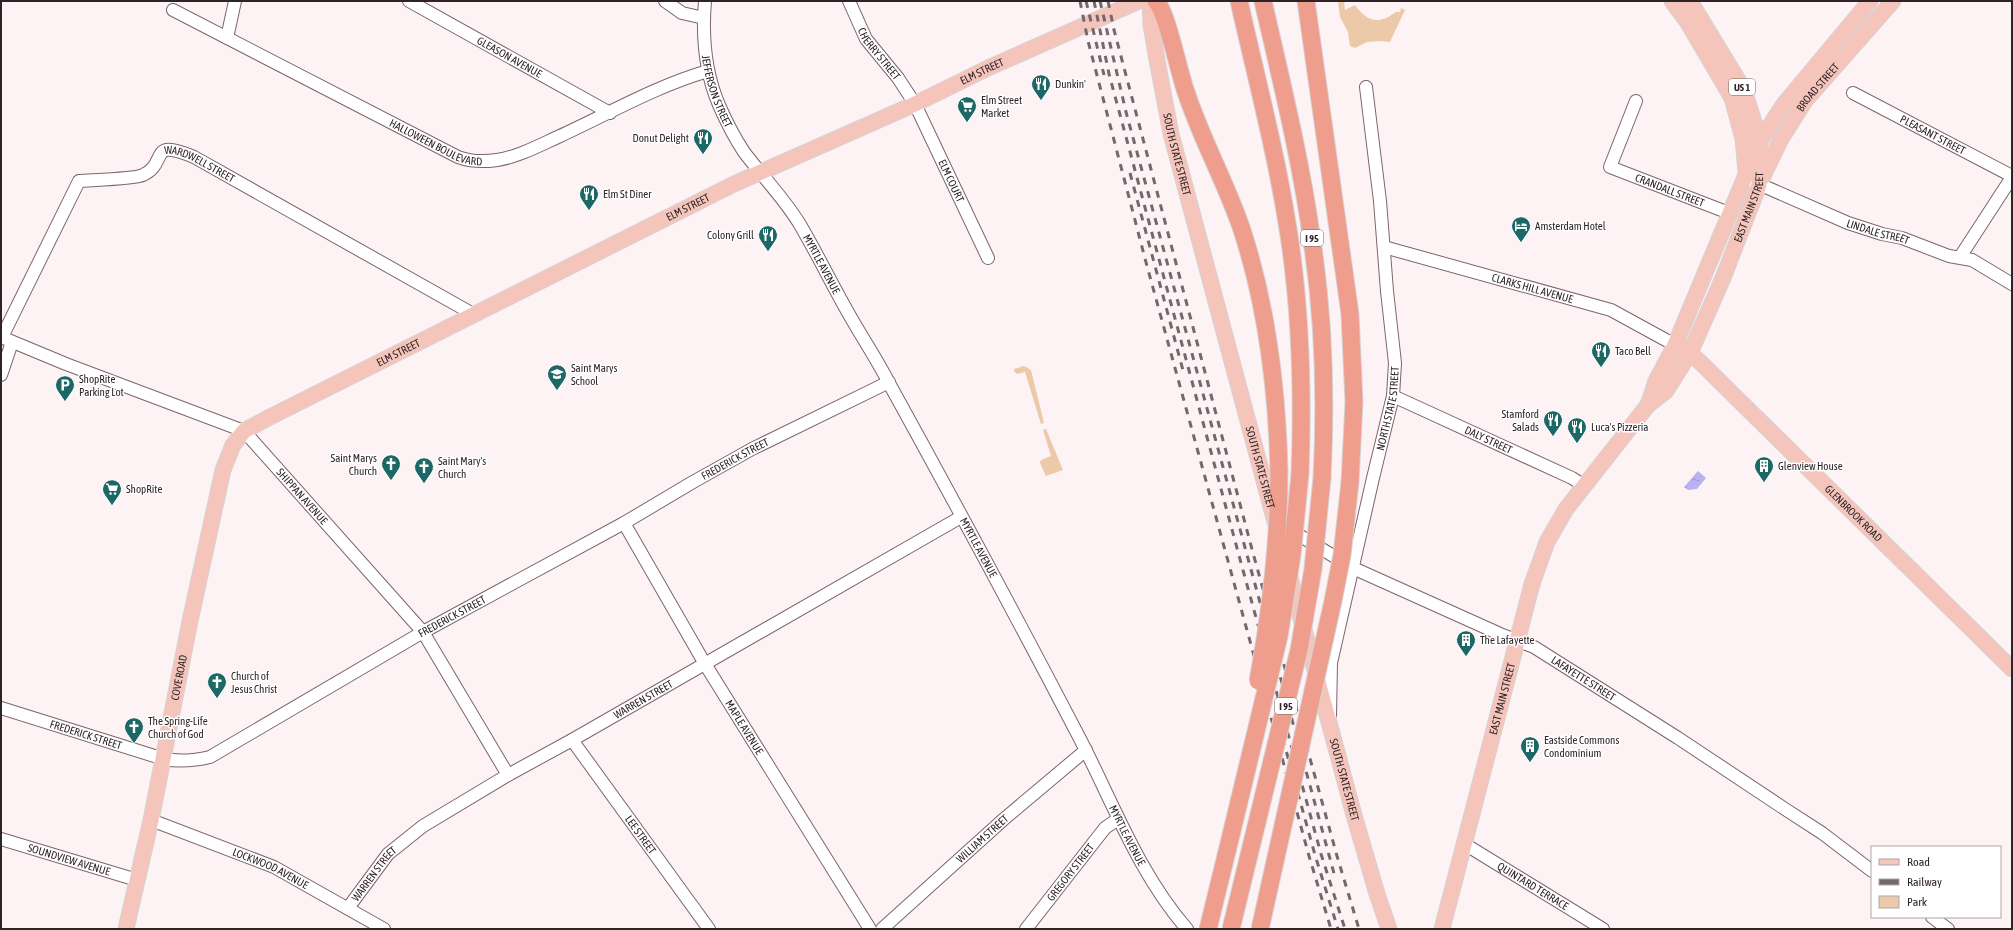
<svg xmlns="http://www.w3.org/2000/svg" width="2013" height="930" viewBox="0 0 2013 930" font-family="'Asap Condensed',sans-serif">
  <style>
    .green { fill: #ebc9a9 }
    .water { fill: url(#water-ripples) }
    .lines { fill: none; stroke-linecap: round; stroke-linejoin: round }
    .minor-casing { stroke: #7c656c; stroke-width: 14 }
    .major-casing { stroke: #d5d3d4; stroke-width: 17 }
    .highway-casing { stroke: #d5d3d4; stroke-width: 19 }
    .minor { stroke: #fff; stroke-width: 12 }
    .major { stroke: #f5c5bb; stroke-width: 15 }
    .highway { stroke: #ef9e8e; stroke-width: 17 }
    .rail { stroke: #73696c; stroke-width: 3; stroke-dasharray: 7 7; stroke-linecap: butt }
    .highway-bridge-casing { stroke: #d5d3d4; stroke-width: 19; stroke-linecap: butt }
    .highway-bridge { stroke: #ef9e8e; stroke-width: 17 }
    .labels { text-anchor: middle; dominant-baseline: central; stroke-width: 3; stroke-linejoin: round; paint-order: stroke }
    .shield { fill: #fff; stroke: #6d6668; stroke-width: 1 }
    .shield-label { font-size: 10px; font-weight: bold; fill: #2e2427 }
    .street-label { font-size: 11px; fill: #2e2427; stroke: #fff }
    .poi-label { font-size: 11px; fill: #2e2427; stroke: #fff; text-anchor: start }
  </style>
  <defs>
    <pattern id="water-ripples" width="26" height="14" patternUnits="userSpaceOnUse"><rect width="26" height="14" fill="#bbb0f0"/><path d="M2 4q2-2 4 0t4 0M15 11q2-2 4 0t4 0" fill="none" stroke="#a197ce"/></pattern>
  </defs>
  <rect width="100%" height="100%" fill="#fdf3f5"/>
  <path class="green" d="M 1338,1 L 1344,1 L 1345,10 L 1355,5 C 1363,16 1373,25 1388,17 C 1393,15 1394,11 1400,12 L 1401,8 L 1405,10 L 1390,42 L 1380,41 L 1367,42 L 1355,48 L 1350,46 L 1348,32 L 1340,17 Z
    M 1024,366 L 1031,370 L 1044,423 L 1041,424 L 1025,372 L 1017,374 L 1014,371 L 1014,369 Z
    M 1046,429 L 1063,470 L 1046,476 L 1040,463 L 1041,460 L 1051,456 L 1043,430 Z"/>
  <path class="water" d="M 1698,471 L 1706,478 L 1697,489 L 1688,490 L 1684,487 Z"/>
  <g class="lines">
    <defs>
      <g id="minor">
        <path id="s1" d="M 409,1 L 610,113"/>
        <path d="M 665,1 L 682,13 L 704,18"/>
        <path id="s2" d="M 705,1 C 702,36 705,72 719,105 C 726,121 734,137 744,152 C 762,176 783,197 799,223 C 817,253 832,285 850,316 C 863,339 878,361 890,385 C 954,501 1017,618 1078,735 C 1112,800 1138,873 1187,929"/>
        <path id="s3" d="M 849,1 L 866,39 L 898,78 L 915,104 L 988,258"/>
        <path id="s4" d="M 173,10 L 458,157 C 471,162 483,162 497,160 C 518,157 540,145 560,136 C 608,114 656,86 708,71"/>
        <path d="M 227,38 L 235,1"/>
        <path id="s5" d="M 1853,93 L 2012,176"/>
        <path id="s6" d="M 1636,101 L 1610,167 L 1729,213"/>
        <path id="s7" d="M 1752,181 L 1848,223 L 1882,234 L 1902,238 L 1949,256 L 1972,260 L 2012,284"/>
        <path id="s8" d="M 1384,247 L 1611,310 L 1675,345"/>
        <path d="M 1960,257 L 2012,177"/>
        <path id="s9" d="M 1,337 L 66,364 L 244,431 L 423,632 L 508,775"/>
        <path id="s10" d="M 2,337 L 79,181 C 91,180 135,179 143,175 C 169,163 147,137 194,157 L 473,314"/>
        <path d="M 1,375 L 12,342"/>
        <path id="s11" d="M 1393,396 L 1572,478 L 1583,485"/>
        <path id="s12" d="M 624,523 L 705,664 L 870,929"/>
        <path id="s13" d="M 1289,529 L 1353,568 L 1500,634 L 1534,647 L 1678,738 L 1788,811 L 1822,833 L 1872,871"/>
        <path id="s14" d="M 1,708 L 164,759 C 180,762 193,761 210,757 L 423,632 L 624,523 L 693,482 L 752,449 L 889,382"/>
        <path id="s15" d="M 1330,715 L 1331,663 L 1373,478 L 1393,396 L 1395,363 L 1387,291 L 1380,201 L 1366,87"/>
        <path id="s16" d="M 572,740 L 709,929"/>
        <path id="s17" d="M 151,820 L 274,867 L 384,929"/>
        <path id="s18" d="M 1,839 L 137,880"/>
        <path id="s19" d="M 1463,843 L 1603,929"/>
        <path id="s20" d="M 348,908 L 388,854 L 423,826 L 508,775 L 572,740 L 961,517"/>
        <path d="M 1932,917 L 1948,929"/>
        <path id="s21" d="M 882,929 L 1004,819 L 1086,750"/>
        <path id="s22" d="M 1026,929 L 1105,828 L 1118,819"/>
      </g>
      <g id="major">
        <path id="s23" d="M 1150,1 L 1151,25 L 1157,60 L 1171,134 L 1275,522"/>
        <path d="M 1672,1 L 1688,23 L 1732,98 L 1743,139 L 1746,172"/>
        <path id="s24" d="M 1762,178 L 1781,139 L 1805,101 L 1893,1"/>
        <path id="s25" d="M 1675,345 L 1690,353 L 1699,361 L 2012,669"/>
        <path d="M 1648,405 L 1656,381 L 1675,345 L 1760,141 L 1784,104 L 1870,1"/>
        <path id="s26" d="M 1289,574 L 1354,815 L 1377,894 L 1389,929"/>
        <path id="s27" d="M 126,929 L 151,820 L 190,621 L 223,470 L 233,445 L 244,431 L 268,418 L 734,184 L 915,104 L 988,68 L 1139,1"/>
        <path id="s28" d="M 1442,929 L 1532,584 L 1547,542 L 1566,509 L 1648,405 L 1666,391 L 1690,353 L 1723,278 L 1759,185 L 1760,141 L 1744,90 L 1690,1"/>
      </g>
      <path id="highway" d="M 1156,1 C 1167,12 1179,73 1186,92 C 1201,138 1225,181 1241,227 C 1267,305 1277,389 1279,471
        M 1239,1 C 1256,77 1276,152 1288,229 C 1301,310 1303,392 1300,474
        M 1263,1 C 1281,80 1301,160 1312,241 C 1324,319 1326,399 1322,478
        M 1306,1 L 1350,314 L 1354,402 L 1350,482
        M 1208,929 L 1231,835"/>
    </defs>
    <use href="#minor" class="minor-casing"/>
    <use href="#major" class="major-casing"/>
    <use href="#highway" class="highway-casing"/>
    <use href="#minor" class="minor"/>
    <use href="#major" class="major"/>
    <use href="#highway" class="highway"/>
    <path class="rail" d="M 1080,1 L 1088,41 L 1147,266 L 1309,856 L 1331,929
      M 1086,1 L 1104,75
      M 1094,1 L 1109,74 L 1241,563 L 1321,854 L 1345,929
      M 1100,1 L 1126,112 L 1335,877
      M 1108,1 L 1114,30 L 1253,553 L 1337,856 L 1359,929
      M 1130,173 L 1184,374
      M 1279,725 L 1315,855 L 1338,929"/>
    <defs>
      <path id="highway-bridge" d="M 1258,681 C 1271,610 1279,544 1279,471
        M 1231,835 L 1279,636 L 1292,555 L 1300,474
        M 1231,929 L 1299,650 L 1313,569 L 1322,478
        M 1260,929 L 1333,601 L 1342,555 L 1350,482"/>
    </defs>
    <use href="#highway-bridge" class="highway-bridge-casing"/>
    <use href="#highway-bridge" class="highway-bridge"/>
  </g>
  <defs>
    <symbol id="restaurant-pin" viewBox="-11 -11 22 30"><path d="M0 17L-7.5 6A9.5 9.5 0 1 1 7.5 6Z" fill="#1c6866" stroke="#fff"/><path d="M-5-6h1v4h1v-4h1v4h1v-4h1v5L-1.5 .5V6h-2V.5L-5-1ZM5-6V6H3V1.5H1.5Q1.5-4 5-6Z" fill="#fff"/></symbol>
    <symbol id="supermarket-pin" viewBox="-11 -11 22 30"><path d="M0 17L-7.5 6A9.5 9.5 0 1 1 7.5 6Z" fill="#1c6866" stroke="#fff"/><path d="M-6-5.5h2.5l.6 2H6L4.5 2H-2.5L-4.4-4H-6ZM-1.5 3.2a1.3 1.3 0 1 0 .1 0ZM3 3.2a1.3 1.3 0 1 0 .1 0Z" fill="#fff"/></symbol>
    <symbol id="hotel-pin" viewBox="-11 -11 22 30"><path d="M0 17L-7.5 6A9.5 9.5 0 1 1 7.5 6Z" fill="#1c6866" stroke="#fff"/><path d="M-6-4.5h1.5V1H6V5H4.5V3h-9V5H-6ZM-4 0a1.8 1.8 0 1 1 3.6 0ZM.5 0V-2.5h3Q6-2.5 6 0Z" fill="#fff"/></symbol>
    <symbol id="school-pin" viewBox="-11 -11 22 30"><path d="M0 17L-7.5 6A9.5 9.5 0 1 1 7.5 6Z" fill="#1c6866" stroke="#fff"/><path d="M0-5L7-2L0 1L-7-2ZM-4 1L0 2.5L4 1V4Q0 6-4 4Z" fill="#fff"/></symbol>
    <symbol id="parking-pin" viewBox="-11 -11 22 30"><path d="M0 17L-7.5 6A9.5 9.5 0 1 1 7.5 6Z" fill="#1c6866" stroke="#fff"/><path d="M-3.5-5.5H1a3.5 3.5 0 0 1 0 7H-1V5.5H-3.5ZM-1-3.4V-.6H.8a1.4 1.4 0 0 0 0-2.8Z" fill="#fff"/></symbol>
    <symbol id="church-pin" viewBox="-11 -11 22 30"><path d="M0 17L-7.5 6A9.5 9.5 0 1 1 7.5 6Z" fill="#1c6866" stroke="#fff"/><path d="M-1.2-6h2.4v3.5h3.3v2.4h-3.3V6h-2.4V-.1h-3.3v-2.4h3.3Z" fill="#fff"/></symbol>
    <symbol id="building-pin" viewBox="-11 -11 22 30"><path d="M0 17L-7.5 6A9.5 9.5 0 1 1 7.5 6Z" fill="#1c6866" stroke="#fff"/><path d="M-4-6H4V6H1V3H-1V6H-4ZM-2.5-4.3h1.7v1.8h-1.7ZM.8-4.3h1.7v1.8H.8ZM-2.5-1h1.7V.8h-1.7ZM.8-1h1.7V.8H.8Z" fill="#fff"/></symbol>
  </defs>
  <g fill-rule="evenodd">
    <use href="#restaurant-pin" x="1030" y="73" width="22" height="30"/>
    <use href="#supermarket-pin" x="956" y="95" width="22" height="30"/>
    <use href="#restaurant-pin" x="692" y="127" width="22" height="30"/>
    <use href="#restaurant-pin" x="578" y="183" width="22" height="30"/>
    <use href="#hotel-pin" x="1510" y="215" width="22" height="30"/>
    <use href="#restaurant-pin" x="757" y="224" width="22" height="30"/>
    <use href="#restaurant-pin" x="1590" y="340" width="22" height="30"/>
    <use href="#school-pin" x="546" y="363" width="22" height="30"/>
    <use href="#parking-pin" x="54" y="374" width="22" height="30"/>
    <use href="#restaurant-pin" x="1542" y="409" width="22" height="30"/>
    <use href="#restaurant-pin" x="1566" y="416" width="22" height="30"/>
    <use href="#church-pin" x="380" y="453" width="22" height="30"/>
    <use href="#building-pin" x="1753" y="455" width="22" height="30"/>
    <use href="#church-pin" x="413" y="456" width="22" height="30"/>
    <use href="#supermarket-pin" x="101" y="478" width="22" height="30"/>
    <use href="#building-pin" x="1455" y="629" width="22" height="30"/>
    <use href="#church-pin" x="206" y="671" width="22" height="30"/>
    <use href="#church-pin" x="123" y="716" width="22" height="30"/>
    <use href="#building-pin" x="1519" y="735" width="22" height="30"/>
  </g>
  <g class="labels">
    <g class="shield">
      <rect x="1729" y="79" width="26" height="16" rx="3"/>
      <rect x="1301" y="230" width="22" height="16" rx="3"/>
      <rect x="1275" y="698" width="22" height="16" rx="3"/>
    </g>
    <g class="shield-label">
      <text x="1742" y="87">US 1</text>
      <text x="1312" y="238">I 95</text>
      <text x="1286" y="706">I 95</text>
    </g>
    <g class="street-label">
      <text stroke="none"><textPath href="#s3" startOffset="61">CHERRY STREET</textPath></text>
      <text stroke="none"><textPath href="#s1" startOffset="115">GLEASON AVENUE</textPath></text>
      <text stroke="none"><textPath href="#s27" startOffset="1335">ELM STREET</textPath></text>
      <text stroke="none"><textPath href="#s24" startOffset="107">BROAD STREET</textPath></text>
      <text stroke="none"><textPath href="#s2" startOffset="92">JEFFERSON STREET</textPath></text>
      <text stroke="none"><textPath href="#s5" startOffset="90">PLEASANT STREET</textPath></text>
      <text stroke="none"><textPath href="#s4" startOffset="295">HALLOWEEN BOULEVARD</textPath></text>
      <text stroke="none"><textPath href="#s23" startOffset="156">SOUTH STATE STREET</textPath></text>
      <text stroke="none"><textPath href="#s10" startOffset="310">WARDWELL STREET</textPath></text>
      <text stroke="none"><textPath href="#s3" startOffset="208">ELM COURT</textPath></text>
      <text stroke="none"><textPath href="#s6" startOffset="135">CRANDALL STREET</textPath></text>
      <text stroke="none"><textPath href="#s27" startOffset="1011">ELM STREET</textPath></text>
      <text stroke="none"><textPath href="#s28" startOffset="797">EAST MAIN STREET</textPath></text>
      <text stroke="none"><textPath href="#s7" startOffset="136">LINDALE STREET</textPath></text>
      <text stroke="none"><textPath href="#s2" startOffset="296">MYRTLE AVENUE</textPath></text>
      <text stroke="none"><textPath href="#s8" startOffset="154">CLARKS HILL AVENUE</textPath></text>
      <text stroke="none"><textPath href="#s27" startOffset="687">ELM STREET</textPath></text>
      <text stroke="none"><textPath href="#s15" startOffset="313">NORTH STATE STREET</textPath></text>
      <text stroke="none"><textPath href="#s11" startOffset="105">DALY STREET</textPath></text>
      <text stroke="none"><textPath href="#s14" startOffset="821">FREDERICK STREET</textPath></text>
      <text stroke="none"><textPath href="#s23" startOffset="480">SOUTH STATE STREET</textPath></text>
      <text stroke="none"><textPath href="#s9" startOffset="348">SHIPPAN AVENUE</textPath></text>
      <text stroke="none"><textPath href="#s25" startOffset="246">GLENBROOK ROAD</textPath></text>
      <text stroke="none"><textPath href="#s2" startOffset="620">MYRTLE AVENUE</textPath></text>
      <text stroke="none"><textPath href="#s14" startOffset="497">FREDERICK STREET</textPath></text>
      <text stroke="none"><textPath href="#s27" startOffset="257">COVE ROAD</textPath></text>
      <text stroke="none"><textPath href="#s13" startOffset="331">LAFAYETTE STREET</textPath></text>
      <text stroke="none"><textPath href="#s20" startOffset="366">WARREN STREET</textPath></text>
      <text stroke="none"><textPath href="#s28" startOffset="238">EAST MAIN STREET</textPath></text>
      <text stroke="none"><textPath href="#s12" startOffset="237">MAPLE AVENUE</textPath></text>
      <text stroke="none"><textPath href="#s14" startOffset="89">FREDERICK STREET</textPath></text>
      <text stroke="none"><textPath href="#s26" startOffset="213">SOUTH STATE STREET</textPath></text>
      <text stroke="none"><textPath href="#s16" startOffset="117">LEE STREET</textPath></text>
      <text stroke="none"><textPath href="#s2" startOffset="944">MYRTLE AVENUE</textPath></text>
      <text stroke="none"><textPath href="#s21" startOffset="135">WILLIAM STREET</textPath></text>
      <text stroke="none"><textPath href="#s18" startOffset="71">SOUNDVIEW AVENUE</textPath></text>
      <text stroke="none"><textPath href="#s17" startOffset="129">LOCKWOOD AVENUE</textPath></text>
      <text stroke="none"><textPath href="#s22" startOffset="72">GREGORY STREET</textPath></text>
      <text stroke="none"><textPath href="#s20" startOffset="43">WARREN STREET</textPath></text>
      <text stroke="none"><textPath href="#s19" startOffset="82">QUINTARD TERRACE</textPath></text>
    </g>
    <g class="poi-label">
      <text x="1055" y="84">Dunkin'</text>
      <text x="981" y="100">Elm Street<tspan x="981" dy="13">Market</tspan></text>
      <text x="689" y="138" text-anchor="end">Donut Delight</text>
      <text x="603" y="194">Elm St Diner</text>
      <text x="1535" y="226">Amsterdam Hotel</text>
      <text x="754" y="235" text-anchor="end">Colony Grill</text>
      <text x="1615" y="351">Taco Bell</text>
      <text x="571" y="368">Saint Marys<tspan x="571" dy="13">School</tspan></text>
      <text x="79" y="379">ShopRite<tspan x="79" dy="13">Parking Lot</tspan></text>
      <text x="1539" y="414" text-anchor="end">Stamford<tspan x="1539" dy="13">Salads</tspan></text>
      <text x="1591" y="427">Luca's Pizzeria</text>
      <text x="377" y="458" text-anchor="end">Saint Marys<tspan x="377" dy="13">Church</tspan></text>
      <text x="438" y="461">Saint Mary's<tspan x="438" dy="13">Church</tspan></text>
      <text x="1778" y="466">Glenview House</text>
      <text x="126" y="489">ShopRite</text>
      <text x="1480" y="640">The Lafayette</text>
      <text x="231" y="676">Church of<tspan x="231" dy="13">Jesus Christ</tspan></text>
      <text x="148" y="721">The Spring-Life<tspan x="148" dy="13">Church of God</tspan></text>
      <text x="1544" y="740">Eastside Commons<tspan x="1544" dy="13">Condominium</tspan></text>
    </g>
  </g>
  <rect width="2013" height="930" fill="none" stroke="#2e2427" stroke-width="4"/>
  <rect x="1871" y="846" width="130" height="72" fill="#ffffff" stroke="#aba7a9"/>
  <rect x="1879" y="859" width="20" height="6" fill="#f5c5bb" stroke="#aba7a9"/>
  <text x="1907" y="866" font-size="12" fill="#2e2427">Road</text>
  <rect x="1879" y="879" width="20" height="6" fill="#73696c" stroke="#aba7a9"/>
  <text x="1907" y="886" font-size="12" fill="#2e2427">Railway</text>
  <rect x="1879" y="896" width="20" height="12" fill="#ebc9a9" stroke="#aba7a9"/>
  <text x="1907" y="906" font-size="12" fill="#2e2427">Park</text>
</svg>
